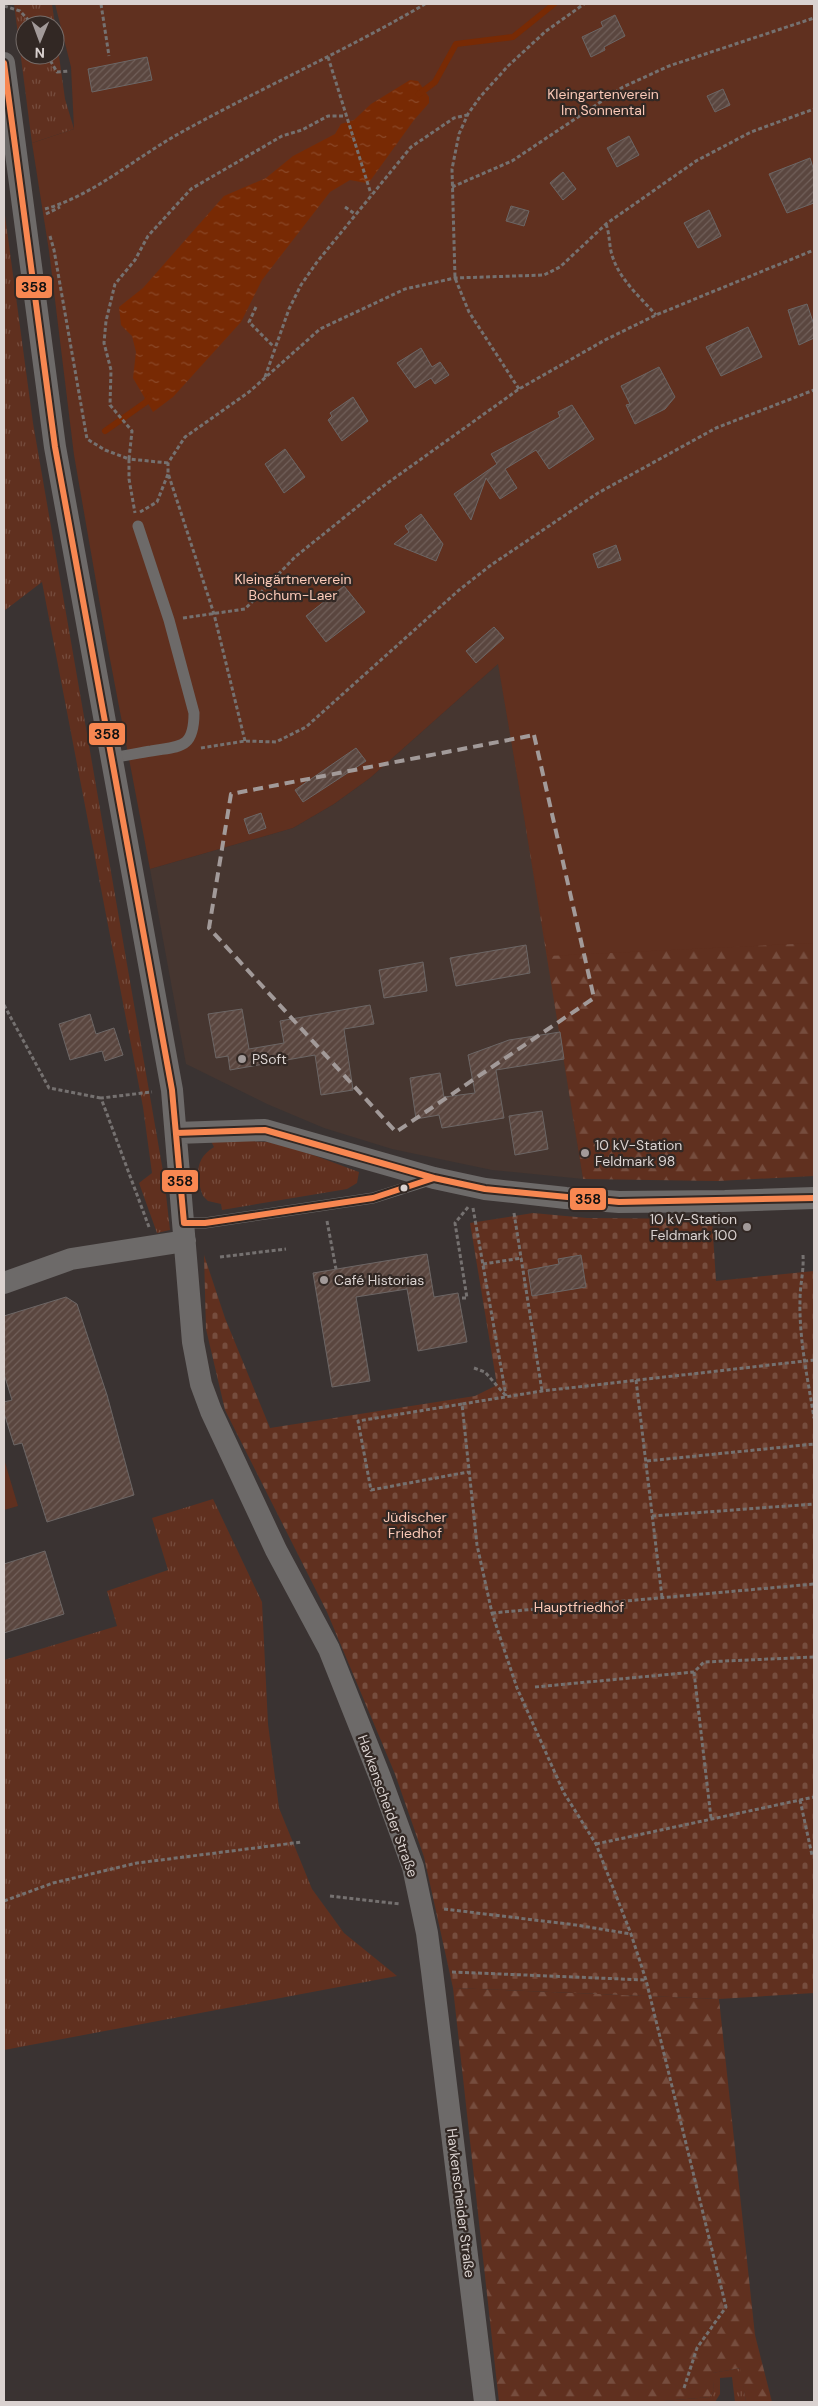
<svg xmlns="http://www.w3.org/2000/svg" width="818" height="2406" viewBox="0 0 818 2406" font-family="'DM Sans',sans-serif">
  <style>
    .built { fill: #463630 }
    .grass { fill: url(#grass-tufts) }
    .forest { fill: url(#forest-firs) }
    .cemetery { fill: url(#cemetery-stones) }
    .green { fill: #60301f }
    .water { fill: url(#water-ripples) }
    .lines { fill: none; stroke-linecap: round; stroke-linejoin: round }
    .stream { stroke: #782a04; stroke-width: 6 }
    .building { fill: url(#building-hatch); stroke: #6c6665 }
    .path { stroke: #757170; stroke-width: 3; stroke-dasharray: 4 2.5; stroke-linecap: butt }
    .lane { stroke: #6d6a69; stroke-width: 11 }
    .street { stroke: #6d6a69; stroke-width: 22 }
    .bus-1-casing { stroke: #322824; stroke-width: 10 }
    .bus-1 { stroke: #f88751; stroke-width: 6 }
    .marked { fill: none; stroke: #a29a99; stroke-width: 4; stroke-dasharray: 10 6; stroke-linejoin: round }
    .poi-dot { fill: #a29a99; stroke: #322824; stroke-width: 2 }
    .bus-dot { fill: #dad2d0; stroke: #322824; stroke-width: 2 }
    .labels { text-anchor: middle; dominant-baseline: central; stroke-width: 4.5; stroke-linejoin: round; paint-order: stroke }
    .park-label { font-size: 14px; fill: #fbc9b7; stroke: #322824 }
    .poi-label { font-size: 14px; fill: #dad2d0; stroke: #322824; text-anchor: start }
    .street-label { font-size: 14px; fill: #dad2d0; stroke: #322824 }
    .line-badge { stroke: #322824; stroke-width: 2 }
    .pale-badge-label { font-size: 14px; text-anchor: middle; font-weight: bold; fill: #111 }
  </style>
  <defs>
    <pattern id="grass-tufts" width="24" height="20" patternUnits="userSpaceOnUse" patternTransform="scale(1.25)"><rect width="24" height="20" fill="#60301f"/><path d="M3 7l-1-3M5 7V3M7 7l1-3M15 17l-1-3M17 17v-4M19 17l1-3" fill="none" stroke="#764d3e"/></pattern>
    <pattern id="forest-firs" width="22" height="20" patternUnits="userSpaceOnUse" patternTransform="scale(1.25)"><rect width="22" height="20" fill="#60301f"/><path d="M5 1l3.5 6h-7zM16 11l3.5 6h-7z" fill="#764d3e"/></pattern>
    <pattern id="cemetery-stones" width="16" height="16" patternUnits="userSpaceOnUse" patternTransform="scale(1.25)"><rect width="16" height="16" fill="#60301f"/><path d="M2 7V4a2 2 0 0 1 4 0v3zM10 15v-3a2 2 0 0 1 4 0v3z" fill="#764d3e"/></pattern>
    <pattern id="water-ripples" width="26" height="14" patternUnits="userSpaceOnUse" patternTransform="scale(1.25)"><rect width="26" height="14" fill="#782a04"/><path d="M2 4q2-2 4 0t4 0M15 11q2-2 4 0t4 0" fill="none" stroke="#8b4828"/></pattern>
    <pattern id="building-hatch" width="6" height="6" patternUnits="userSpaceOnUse" patternTransform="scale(1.25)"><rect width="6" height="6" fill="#5a463f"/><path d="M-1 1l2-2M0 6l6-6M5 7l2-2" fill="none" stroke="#71605a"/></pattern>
  </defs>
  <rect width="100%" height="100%" fill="#3a3332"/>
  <path class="built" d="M 499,663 L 539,903 L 583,1179 L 492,1170 L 392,1149 L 324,1128 L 267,1104 L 186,1064 L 150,869 L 293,828 L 334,804 L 370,778 Z"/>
  <path class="grass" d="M 14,4 L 52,4 L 55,25 L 25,25 L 25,55 L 55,55 L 55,27 L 65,99 L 74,129 L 32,143 Z
    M 4,208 L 33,423 L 164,1177 L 170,1230 L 157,1233 L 139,1183 L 152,1173 L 143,1107 L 42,582 L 4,611 Z
    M 235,1140 L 267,1142 L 297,1149 L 359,1172 L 357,1183 L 347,1189 L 222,1210 L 221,1204 L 208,1201 L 203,1196 C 196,1177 194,1159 214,1147 L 211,1141 Z
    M 213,1499 L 262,1602 L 268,1724 L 279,1808 L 312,1889 L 344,1933 L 397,1976 L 4,2050 L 4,1660 L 117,1626 L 107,1591 L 168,1570 L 152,1518 Z
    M 741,2368 L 746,2402 L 735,2402 L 732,2377 L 720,2378 L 720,2394 L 715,2402 L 652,2402 L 710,2397 L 714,2390 L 712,2373 Z"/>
  <path class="forest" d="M 814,482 L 814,1176 L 718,1181 L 583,1179 L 499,663 Z
    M 453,1988 L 719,1999 L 755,2335 L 772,2402 L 746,2402 L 740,2368 L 713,2373 L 714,2390 L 710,2397 L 652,2402 L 499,2402 Z"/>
  <path class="cemetery" d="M 533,1213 L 587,1218 L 712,1219 L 716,1281 L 814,1271 L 814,1993 L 719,1999 L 453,1988 L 424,1857 L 395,1774 L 327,1612 L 225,1410 L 206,1329 L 204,1255 L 225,1318 L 270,1428 L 475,1396 L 497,1385 L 470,1223 Z"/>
  <path class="green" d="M 55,4 L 814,4 L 814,943 L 548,956 L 498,664 L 370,778 L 334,804 L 293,828 L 150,869 L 105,633 L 74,455 L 49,251 L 32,143 L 74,129 L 71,67 Z
    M 4,1459 L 18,1506 L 4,1510 Z"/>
  <path class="water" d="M 410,80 L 418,81 L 429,97 L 429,103 L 414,120 L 370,181 L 366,183 L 350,180 L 330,192 L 262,280 L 241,322 L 173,397 L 153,412 L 133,378 L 136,352 L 132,336 L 121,325 L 119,307 L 143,288 L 224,196 L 266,178 L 293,156 L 335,134 L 341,124 L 354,120 L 371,104 Z"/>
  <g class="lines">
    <path class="stream" d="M 419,94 L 435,82 L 456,44 L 513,37 L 554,4
      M 105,431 L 146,402 L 150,396"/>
  </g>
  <path class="building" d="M 615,15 L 625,36 L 604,47 L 605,50 L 591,57 L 582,37 L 603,27 L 601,22 Z
    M 147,57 L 152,80 L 92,92 L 88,69 Z
    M 723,89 L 730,105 L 715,112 L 707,96 Z
    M 629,136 L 639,155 L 617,167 L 607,148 Z
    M 810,158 L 814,171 L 814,203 L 787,213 L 769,174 Z
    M 563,172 L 576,189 L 563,200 L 550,183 Z
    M 511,206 L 529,211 L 524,226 L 506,221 Z
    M 709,210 L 721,236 L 698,248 L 684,223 Z
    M 807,304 L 814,325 L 814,338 L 799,345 L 788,310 Z
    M 748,327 L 762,357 L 721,376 L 706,347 Z
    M 421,348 L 432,367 L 440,362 L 449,375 L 435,384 L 431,378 L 415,388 L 397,363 Z
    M 659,367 L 675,397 L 665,409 L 635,424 L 626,405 L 630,404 L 621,386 Z
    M 353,397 L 368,421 L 342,441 L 328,420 L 332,416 L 330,413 Z
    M 572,405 L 594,439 L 549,469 L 536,450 L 505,469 L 517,488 L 500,499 L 486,478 L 471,520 L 454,494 L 497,464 L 491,454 L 560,417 L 558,412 Z
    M 285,449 L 305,477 L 284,493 L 265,464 Z
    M 421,514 L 443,544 L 436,561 L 394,544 L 409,532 L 405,526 Z
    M 616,545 L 621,560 L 598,568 L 593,554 Z
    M 344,586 L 365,612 L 326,642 L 306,616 Z
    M 494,627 L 504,638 L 476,663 L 466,651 Z
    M 356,748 L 366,761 L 303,802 L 295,790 Z
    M 261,813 L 266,828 L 249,834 L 244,819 Z
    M 526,945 L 530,973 L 456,986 L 450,958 Z
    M 423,962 L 427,991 L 384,998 L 379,970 Z
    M 370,1005 L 374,1024 L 344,1029 L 353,1090 L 321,1095 L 315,1055 L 230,1070 L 228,1056 L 216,1058 L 208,1014 L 242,1009 L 249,1049 L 284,1043 L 280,1021 Z
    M 90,1014 L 96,1034 L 114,1028 L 123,1055 L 105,1061 L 102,1051 L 70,1060 L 59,1024 Z
    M 560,1032 L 564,1059 L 496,1070 L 504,1118 L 442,1128 L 439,1115 L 416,1119 L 410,1078 L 440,1073 L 444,1097 L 475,1093 L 468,1055 L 509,1040 Z
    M 542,1111 L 548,1149 L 515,1155 L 509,1116 Z
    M 427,1254 L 434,1297 L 458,1293 L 467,1342 L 418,1351 L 407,1289 L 356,1297 L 370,1381 L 332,1387 L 313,1273 Z
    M 581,1255 L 586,1287 L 532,1296 L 528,1270 L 559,1264 L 558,1259 Z
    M 66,1297 L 77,1304 L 107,1395 L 134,1495 L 47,1522 L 22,1443 L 14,1445 L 4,1413 L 4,1402 L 12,1400 L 4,1374 L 4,1316 Z
    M 45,1551 L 64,1614 L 4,1633 L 4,1564 Z"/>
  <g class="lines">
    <path class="path" d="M 101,4 L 109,56
      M 4,6 L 20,11 L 33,25
      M 47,55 L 57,72 L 69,71
      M 328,57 L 371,194
      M 452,187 L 512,161 L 623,87 L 669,66 L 814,18
      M 345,207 L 355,214
      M 45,209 C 94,195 135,158 180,133 C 261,88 345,51 425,4
      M 46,214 L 60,207
      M 606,224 C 610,235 609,246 612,255 C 619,279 640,297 656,315
      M 50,236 L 54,250 L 87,439 L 105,450 L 129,459 L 129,479 L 135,513
      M 256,307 L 249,322 L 274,347
      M 265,377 L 289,309 L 301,285 L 317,262 L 411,147 L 454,118 L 467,115
      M 519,389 L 469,312 L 455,278 L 452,169 L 459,134 L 468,114 L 480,97 L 508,66 L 546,31 L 584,4
      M 168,463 L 129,459 L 132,431 L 110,405 L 111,370 L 104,343 L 106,321 L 115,284 L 135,260 L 148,236 L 191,189 L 282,136 L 302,130 L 328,116 L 345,116
      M 140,512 L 157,502 L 168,474
      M 183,618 L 245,609 L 295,557 L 382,487 L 519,389 L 605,340 L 656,315 L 814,250
      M 245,741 L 214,614 L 168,473 L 168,463 L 185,437 L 249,392 L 320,329 L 405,289 L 455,278 L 544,275 L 560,267 L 606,224 L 696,161 L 751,132 L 814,109
      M 201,748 L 245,741 L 276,742 L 306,727 L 459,590 L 491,565 L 598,493 L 716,428 L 814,390
      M 4,1005 L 49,1088 L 101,1098
      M 473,1208 L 506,1396
      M 514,1213 L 542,1391
      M 327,1221 L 336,1269
      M 149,1227 L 101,1098 L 152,1092
      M 803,1255 C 804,1271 800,1285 800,1300 C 799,1340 808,1380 814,1418
      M 220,1257 L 286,1249
      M 483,1264 L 522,1258
      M 462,1298 L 467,1298 L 455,1223 L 469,1206
      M 474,1368 L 485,1372 L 506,1396
      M 636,1380 L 662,1597
      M 462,1404 L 358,1421 L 371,1490 L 468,1472
      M 647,1461 L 814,1444
      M 652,1516 L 814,1504
      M 492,1613 L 814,1584
      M 694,1672 L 711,1818
      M 535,1687 L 694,1672 L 704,1662 L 814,1657
      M 800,1800 L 812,1855 L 814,1855
      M 596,1844 L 814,1797
      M 330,1896 L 400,1904
      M 4,1901 L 53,1883 L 137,1863 L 302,1842
      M 444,1909 L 576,1925 L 631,1934
      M 452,1972 L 646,1980
      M 684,2388 L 697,2348 L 726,2307 L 646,1980 L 631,1934 L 596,1844 L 564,1793 L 517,1688 L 492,1613 L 477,1545 L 462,1404 L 542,1391 L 814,1360"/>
    <path class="lane" d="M 111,758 C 125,756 138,753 151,751 C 179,746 194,750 194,713 L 169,620 L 138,526
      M 184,1223 L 205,1223 L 373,1198 L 430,1180"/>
    <path class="street" d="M 4,63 L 55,447 L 172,1090 L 193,1342 L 201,1384 L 211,1411 L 276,1550 L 329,1649 L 380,1777 L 413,1867 L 427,1933 L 432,1971 L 485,2402
      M 176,1133 L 265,1130 L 434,1178 L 485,1189 L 566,1198 L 619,1202 L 725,1201 L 814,1198
      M 4,1283 L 71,1259 L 185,1241"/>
    <defs>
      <path id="bus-1" d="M 4,63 L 55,447 L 172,1090 L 184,1223 L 205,1223 L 373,1198 L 434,1178 L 485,1189 L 619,1202 L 814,1198
        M 176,1133 L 265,1130 L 434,1178"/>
    </defs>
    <use href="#bus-1" class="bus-1-casing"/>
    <use href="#bus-1" class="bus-1"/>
  </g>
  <path class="marked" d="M 534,735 L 594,998 L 396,1132 L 209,928 L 231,794 Z"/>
  <g class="poi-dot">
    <circle cx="242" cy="1059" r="5"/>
    <circle cx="585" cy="1153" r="5"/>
    <circle cx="747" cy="1227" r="5"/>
    <circle cx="324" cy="1280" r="5"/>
  </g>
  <circle class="bus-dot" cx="404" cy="1188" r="4.5"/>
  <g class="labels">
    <g class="park-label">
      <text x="603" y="94">Kleingartenverein<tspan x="603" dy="16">Im Sonnental</tspan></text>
      <text x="293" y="579">Kleingärtnerverein<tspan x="293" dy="16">Bochum-Laer</tspan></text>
      <text x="415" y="1517">Jüdischer<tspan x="415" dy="16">Friedhof</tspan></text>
      <text x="579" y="1607">Hauptfriedhof</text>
    </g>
    <g class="poi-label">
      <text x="252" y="1059">PSoft</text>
      <text x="595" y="1145">10 kV-Station<tspan x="595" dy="16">Feldmark 98</tspan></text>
      <text x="737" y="1219" text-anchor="end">10 kV-Station<tspan x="737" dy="16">Feldmark 100</tspan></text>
      <text x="334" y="1280">Café Historias</text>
    </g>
    <g class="street-label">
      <text transform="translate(388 1806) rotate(70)">Havkenscheider Straße</text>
      <text transform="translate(461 2203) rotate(83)">Havkenscheider Straße</text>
    </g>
  </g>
  <g class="line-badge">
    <rect x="15" y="275" width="38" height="24" rx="5" fill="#f88751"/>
    <rect x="88" y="722" width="38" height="24" rx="5" fill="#f88751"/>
    <rect x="161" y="1169" width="38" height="24" rx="5" fill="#f88751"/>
    <rect x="569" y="1187" width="38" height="24" rx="5" fill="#f88751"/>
  </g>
  <g class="pale-badge-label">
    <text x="34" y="292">358</text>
    <text x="107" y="739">358</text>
    <text x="180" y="1186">358</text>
    <text x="588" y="1204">358</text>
  </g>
  <rect width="818" height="2406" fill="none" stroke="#dad2d0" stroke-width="10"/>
  <g transform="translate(40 40) rotate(181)"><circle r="24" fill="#322824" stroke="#756c69"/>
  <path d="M0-4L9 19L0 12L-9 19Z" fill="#a29a99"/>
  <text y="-8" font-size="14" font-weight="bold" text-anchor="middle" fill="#dad2d0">N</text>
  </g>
</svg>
